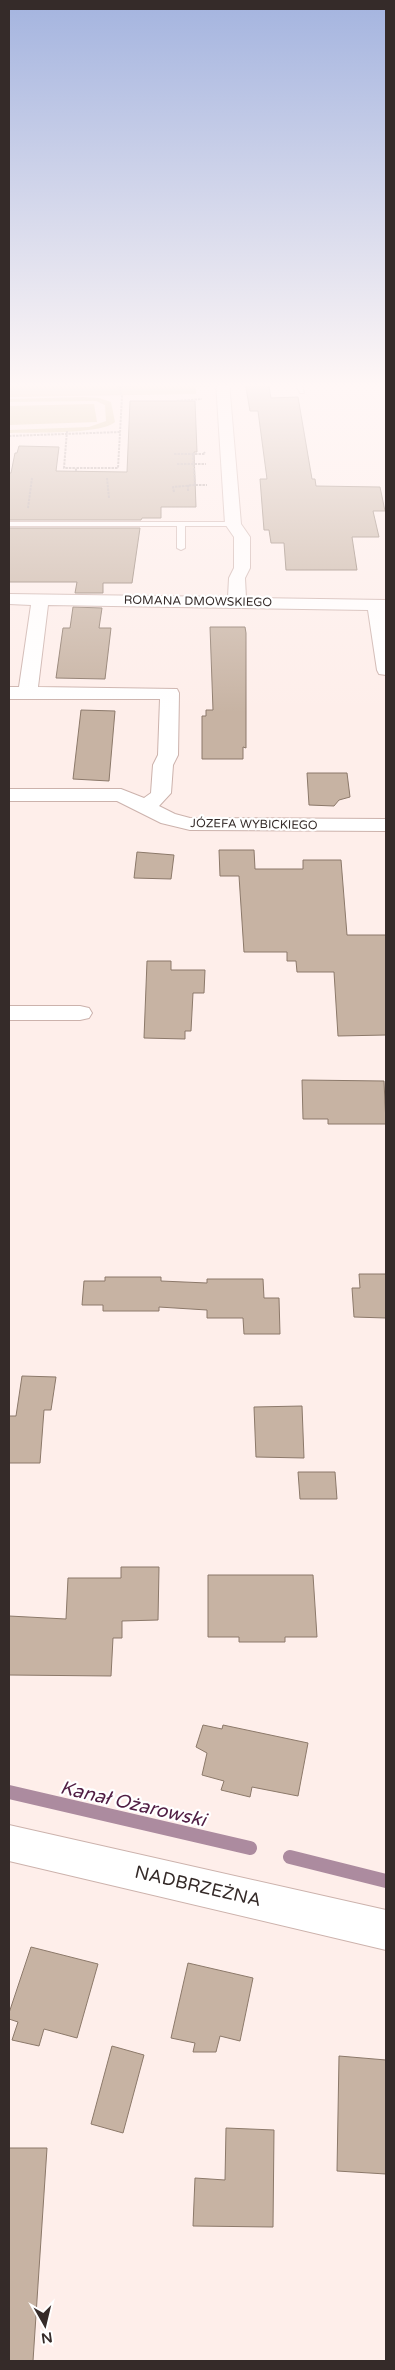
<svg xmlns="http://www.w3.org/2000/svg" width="395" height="2370" viewBox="0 0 395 2370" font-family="'Varela Round',sans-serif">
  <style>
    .green { fill: #daca9e }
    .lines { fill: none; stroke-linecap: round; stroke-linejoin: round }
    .stream { stroke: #ac8b9f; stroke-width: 14 }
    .building { fill: #c7b3a3; stroke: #8c796a }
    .lane-casing { stroke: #ccb2ac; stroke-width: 2 }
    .street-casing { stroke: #ccb2ac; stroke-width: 2 }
    .path { stroke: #afa19e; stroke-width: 2; stroke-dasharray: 2.5 1; stroke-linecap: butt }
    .lane { fill: #fff; fill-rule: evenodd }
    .street { fill: #fff; fill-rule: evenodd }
    .labels { text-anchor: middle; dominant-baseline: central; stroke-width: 4.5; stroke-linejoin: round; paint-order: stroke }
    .far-street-label { font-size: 12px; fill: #352b29; stroke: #fff }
    .near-street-label { font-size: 18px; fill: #352b29; stroke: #fff }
    .near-water-label { font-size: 19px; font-style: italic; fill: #501d43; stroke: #fff }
  </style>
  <rect width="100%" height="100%" fill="#feeeea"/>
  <path class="green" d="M 9,382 L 210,382 L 210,387 L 196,387 L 196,394 L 9,397 Z
    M 83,397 L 99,398 L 111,402 L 115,422 C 100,435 31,432 9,433 L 9,430 L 89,427 L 106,421 L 105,405 L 96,401 L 9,402 L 9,399 Z
    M 94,404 L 97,422 L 9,425 L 9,406 Z"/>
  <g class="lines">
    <path class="stream" d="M 9,1792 L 250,1848
      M 290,1857 L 386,1881"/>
  </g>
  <path class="building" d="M 245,382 L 268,382 L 271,398 L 298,397 L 312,479 L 315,479 L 316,486 L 380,487 L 385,511 L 373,511 L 379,537 L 352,537 L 357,570 L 286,570 L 284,543 L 271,543 L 269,530 L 264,530 L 260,479 L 267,479 L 258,411 L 250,411 Z
    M 130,401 L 195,401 L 197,452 L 194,452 L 196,507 L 161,507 L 161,518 L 142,518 L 141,520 L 9,520 L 9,473 L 11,473 L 15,453 L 17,453 L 19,446 L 59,447 L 56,471 L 127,472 Z
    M 9,528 L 140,528 L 132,583 L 103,583 L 103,593 L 75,593 L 77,582 L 9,582 Z
    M 73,607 L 102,608 L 99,628 L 111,628 L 105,679 L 56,678 L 63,628 L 70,628 Z
    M 210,627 L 245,627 L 246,633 L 246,748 L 243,747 L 243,759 L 202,759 L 202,716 L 206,716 L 206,710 L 213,710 Z
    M 81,710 L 115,711 L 109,781 L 73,779 Z
    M 307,773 L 347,773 L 350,797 L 339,800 L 334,806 L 309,805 Z
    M 219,850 L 254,850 L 255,869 L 303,869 L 303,860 L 341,860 L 347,935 L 386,935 L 386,1035 L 338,1036 L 334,972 L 297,972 L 296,961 L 287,961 L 287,952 L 244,952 L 239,876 L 220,876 Z
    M 137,852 L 174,855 L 171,879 L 134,878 Z
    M 147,961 L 171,961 L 171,970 L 205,970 L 204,993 L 193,993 L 191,1031 L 185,1031 L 185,1039 L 144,1038 Z
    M 302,1080 L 384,1081 L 386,1124 L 328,1124 L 328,1119 L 303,1119 Z
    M 359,1274 L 386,1274 L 386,1318 L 354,1317 L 352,1288 L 360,1288 Z
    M 105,1277 L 161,1277 L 161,1281 L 207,1283 L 207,1279 L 263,1279 L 264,1298 L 279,1298 L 280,1334 L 244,1334 L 243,1318 L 207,1318 L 207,1310 L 159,1307 L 159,1311 L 103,1311 L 103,1305 L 82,1305 L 84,1281 L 105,1281 Z
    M 22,1376 L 56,1377 L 51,1410 L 44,1410 L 40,1463 L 9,1463 L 9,1416 L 16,1416 Z
    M 302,1406 L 304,1458 L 256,1457 L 254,1407 Z
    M 298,1472 L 335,1472 L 337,1499 L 300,1499 Z
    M 121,1567 L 159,1567 L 158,1620 L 122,1621 L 122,1638 L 113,1638 L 111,1676 L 9,1675 L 9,1616 L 66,1619 L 68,1578 L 121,1578 Z
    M 208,1575 L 313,1575 L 317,1637 L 285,1637 L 285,1642 L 239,1642 L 239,1637 L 208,1637 Z
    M 203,1725 L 222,1729 L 223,1725 L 308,1743 L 298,1796 L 252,1787 L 250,1797 L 221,1790 L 224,1781 L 202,1775 L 207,1753 L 196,1747 Z
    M 31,1947 L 98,1964 L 77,2038 L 44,2029 L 39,2046 L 12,2040 L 18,2022 L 9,2019 L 9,2013 Z
    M 188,1963 L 253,1978 L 240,2041 L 220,2036 L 216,2052 L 193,2052 L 195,2043 L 171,2038 Z
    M 112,2046 L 144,2055 L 123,2133 L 91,2124 Z
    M 339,2056 L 386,2060 L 386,2174 L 337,2171 Z
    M 226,2128 L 274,2130 L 273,2227 L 193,2226 L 195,2178 L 225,2180 Z
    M 9,2148 L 47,2148 L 33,2361 L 9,2361 Z"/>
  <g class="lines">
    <defs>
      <path id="lane" d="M 295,382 L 301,382 L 304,393 L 300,393 Z
        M 9,522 L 233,522 L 237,524 L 233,526 L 185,526 L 185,548 L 181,550 L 177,548 L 177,526 L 9,526 Z"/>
      <path id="street" d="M 216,382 L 229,382 L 241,524 L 250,537 L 250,568 L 245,578 L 246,598 L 386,600 L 386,675 L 379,674 L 377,670 L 368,610 L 48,605 L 38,687 L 177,689 L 179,693 L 178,755 L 173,765 L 171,793 L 159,806 L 175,814 L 190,818 L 386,819 L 386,831 L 190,830 L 161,823 L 117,801 L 9,801 L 9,789 L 121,789 L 144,798 L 151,793 L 153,765 L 158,755 L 160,699 L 9,699 L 9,687 L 19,687 L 31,605 L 9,604 L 9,594 L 228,597 L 229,578 L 234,568 L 234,537 L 225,524 Z
        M 9,1006 L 80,1006 L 89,1008 L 92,1013 L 89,1018 L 80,1020 L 9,1020 Z
        M 9,1825 L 386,1910 L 386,1950 L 9,1861 Z"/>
    </defs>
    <use href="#lane" class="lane-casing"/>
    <use href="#street" class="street-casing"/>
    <path class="path" d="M 119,387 L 135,385
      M 177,401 L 202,399
      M 67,431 L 64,468 L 76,468
      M 9,436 L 120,432
      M 174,454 L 205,454 L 204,452
      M 193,454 L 195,485 L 207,485
      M 177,464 L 206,464
      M 76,471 L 76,468 L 118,468 L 122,397 L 118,382
      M 107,478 L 109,498
      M 188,485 L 188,491
      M 174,492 L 173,487 L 195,485
      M 28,508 L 32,478"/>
    <use href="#lane" class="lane"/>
    <use href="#street" class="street"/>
  </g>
  <linearGradient id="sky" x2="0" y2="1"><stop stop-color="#a4b4df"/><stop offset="0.54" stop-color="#fff7f6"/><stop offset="1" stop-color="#fff7f6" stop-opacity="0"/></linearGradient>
  <rect width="395" height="713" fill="url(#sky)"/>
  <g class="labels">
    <g class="far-street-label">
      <text transform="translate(198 601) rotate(1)">ROMANA DMOWSKIEGO</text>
      <text transform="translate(254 824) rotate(1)">JÓZEFA WYBICKIEGO</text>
    </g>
    <g class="near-street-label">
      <text transform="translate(198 1886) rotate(13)">NADBRZEŻNA</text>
    </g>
    <g class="near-water-label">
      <text transform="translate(133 1804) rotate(13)">Kanał Ożarowski</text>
    </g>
  </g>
  <rect width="395" height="2370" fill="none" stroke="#352b29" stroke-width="20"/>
  <g transform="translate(45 2325) rotate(172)" stroke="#ffffff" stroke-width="4" paint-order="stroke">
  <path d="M0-4L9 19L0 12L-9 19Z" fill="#352b29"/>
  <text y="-8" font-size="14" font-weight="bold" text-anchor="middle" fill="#352b29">N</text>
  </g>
</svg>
